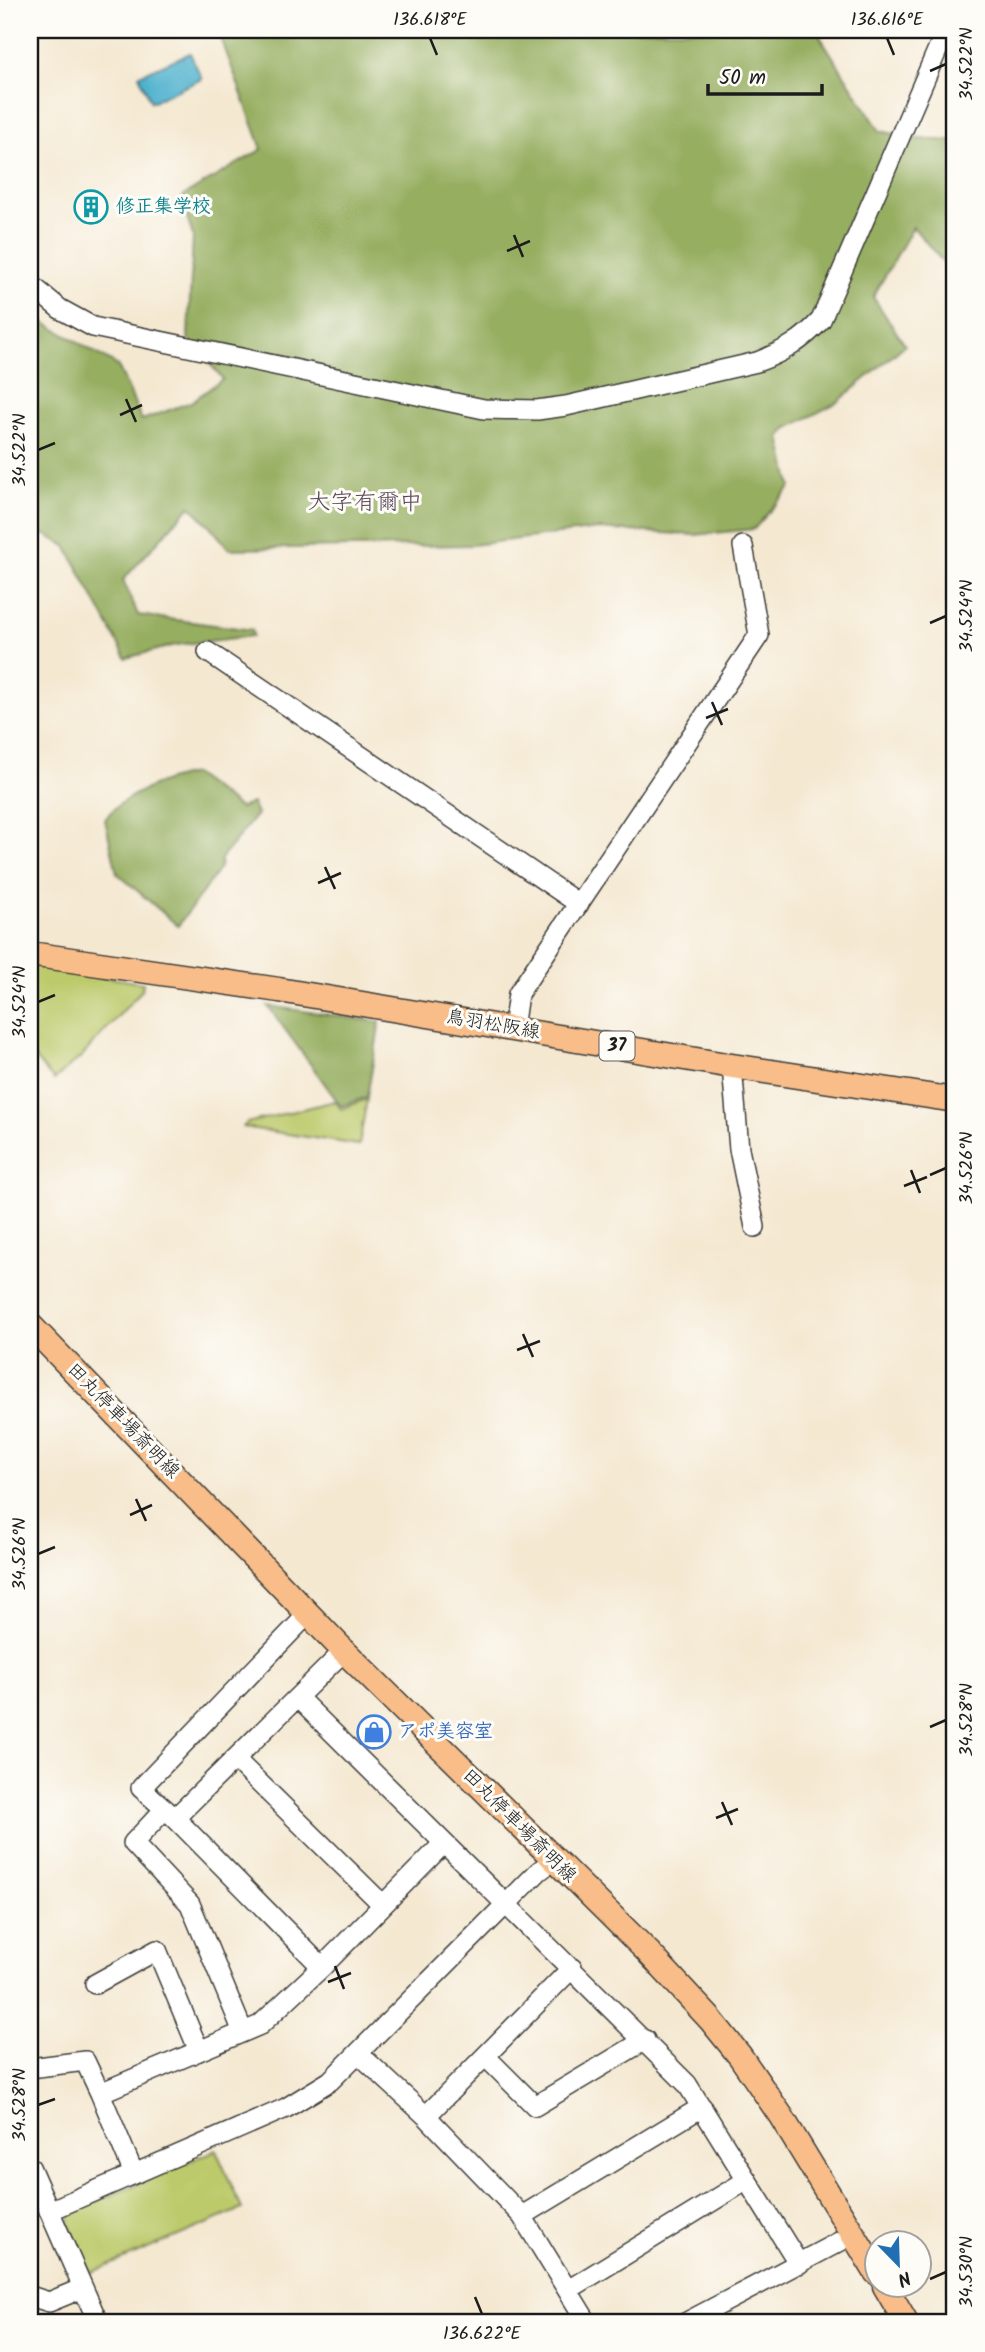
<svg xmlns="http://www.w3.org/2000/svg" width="985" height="2352" viewBox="0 0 985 2352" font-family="Kalam,'Klee One',sans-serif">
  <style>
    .green { fill: #bdca6c; stroke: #6c7344; stroke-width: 2 }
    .forest { fill: #96ae60; stroke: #59653e; stroke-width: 2 }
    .water { fill: #4eb1cd; stroke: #356674; stroke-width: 2 }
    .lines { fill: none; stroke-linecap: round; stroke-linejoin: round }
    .minor-casing { stroke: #3c3b37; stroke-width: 22 }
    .major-casing { stroke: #3c3b37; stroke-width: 27 }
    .minor { stroke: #fff; stroke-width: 19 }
    .major { stroke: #f8bd88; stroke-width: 24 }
    .ticks { fill: none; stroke: #1c1c1c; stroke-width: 2.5 }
    .labels { text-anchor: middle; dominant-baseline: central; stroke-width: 6; stroke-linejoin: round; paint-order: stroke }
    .shield { fill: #fdfcf7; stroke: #605f5e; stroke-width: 2 }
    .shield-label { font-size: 18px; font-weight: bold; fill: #1c1c1c }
    .culture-label { font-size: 19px; font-weight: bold; fill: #0d838f; stroke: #fdfcf7; text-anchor: start }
    .street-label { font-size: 19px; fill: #1c1c1c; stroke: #fdfcf7 }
    .shop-label { font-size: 19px; font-weight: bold; fill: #366cbe; stroke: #fdfcf7; text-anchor: start }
    .quarter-label { font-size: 23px; fill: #59475a; stroke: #fdfcf7 }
    .neatline { fill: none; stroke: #1c1c1c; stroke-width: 2.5 }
    .ticks-label { font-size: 18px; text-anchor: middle; fill: #1c1c1c }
  </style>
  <rect width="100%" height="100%" fill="#fdfcf7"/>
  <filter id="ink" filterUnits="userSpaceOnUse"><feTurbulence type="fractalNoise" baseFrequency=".0143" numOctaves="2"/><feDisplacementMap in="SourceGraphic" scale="14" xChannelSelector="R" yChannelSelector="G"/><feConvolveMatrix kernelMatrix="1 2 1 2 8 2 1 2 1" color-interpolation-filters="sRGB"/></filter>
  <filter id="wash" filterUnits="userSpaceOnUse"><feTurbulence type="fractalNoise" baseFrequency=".00686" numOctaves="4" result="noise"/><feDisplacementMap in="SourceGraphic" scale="28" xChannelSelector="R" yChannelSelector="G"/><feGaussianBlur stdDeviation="1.57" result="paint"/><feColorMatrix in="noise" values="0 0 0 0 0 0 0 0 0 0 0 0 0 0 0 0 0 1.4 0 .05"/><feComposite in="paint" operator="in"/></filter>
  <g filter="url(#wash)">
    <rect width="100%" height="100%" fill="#f4e8d1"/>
    <path class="green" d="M 30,965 L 143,983 L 142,990 L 82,1056 L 54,1080 L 30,1053 Z
      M 367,1099 L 359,1145 L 243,1127 L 247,1123 L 335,1101 L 341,1109 Z
      M 216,2150 L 242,2209 L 91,2273 L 68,2222 L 72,2212 Z"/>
    <path class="forest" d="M 218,30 L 816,30 L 880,131 L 919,139 L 955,141 L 955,276 L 913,227 L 873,297 L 905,345 L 838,402 L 788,428 L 780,437 L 791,487 L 754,529 L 695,535 L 598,529 L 472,545 L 229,549 L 210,526 L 190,506 L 123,580 L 138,615 L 252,630 L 253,636 L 176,645 L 126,658 L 66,546 L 42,533 L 30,536 L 30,314 L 118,366 L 142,420 L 191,402 L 223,379 L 188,338 L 193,236 L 182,203 L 183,196 L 262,149 Z
      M 193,774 L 240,808 L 252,803 L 257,814 L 221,859 L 220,868 L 178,926 L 117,873 L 105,820 C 118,797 167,778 193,774 Z
      M 268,1006 L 380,1022 L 367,1097 L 341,1106 Z"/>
    <path class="water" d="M 190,53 L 202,79 L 151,102 L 139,75 Z"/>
  </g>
  <g filter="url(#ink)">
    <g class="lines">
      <defs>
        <path id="minor" d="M 30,284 L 60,309 L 93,327 L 484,409 L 537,410 L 566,406 L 757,362 C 783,352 802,341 821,320 L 946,30
          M 208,652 L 579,904
          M 513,1029 L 518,994 L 759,635 L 743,546
          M 732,1066 L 739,1149 L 755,1227
          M 308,1614 L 141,1788 L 175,1818 L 322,1967
          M 298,1698 L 687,2084 L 799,2264
          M 236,1760 L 383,1905
          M 165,1809 L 133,1843 L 190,1904 L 243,2032
          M 175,1818 L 344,1651
          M 95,1984 L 157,1950 L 199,2051
          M 359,2054 L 426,2116 L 522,2216 L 587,2322
          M 486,2057 L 535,2106 L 645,2040
          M 30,2068 L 85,2061 L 100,2093 L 260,2025 L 322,1967 L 444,1843
          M 100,2093 L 134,2174
          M 426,2116 L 572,1968
          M 30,2167 L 98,2322
          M 49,2211 L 286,2108 L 330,2081 L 539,1871 L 554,1860
          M 522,2216 L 702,2107
          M 568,2290 L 747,2180
          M 30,2296 L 49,2302 L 83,2288
          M 687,2322 L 854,2234"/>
        <path id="major" d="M 30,954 L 279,990 L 732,1066 L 955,1100
          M 30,1325 L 344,1651 L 648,1952 L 710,2019 L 740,2056 L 781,2116 L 876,2272
          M 885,2286 L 906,2322"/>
      </defs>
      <use href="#minor" class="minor-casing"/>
      <use href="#major" class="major-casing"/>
      <use href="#minor" class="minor"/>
      <use href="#major" class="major"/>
    </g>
  </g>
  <path class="ticks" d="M 430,38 L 437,55M 887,38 L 894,55M 930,71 L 946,64M 514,235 L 523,257M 507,251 L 530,241M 126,399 L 136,422M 120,415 L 142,405M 38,450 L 55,443M 930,623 L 946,616M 712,702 L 722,725M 706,718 L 728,709M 325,867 L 335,889M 318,883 L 341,873M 38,1002 L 55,995M 911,1170 L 920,1193M 930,1175 L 946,1168M 904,1186 L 927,1177M 523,1334 L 533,1357M 517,1350 L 540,1341M 136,1499 L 146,1521M 130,1515 L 152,1505M 38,1554 L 55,1547M 930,1727 L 946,1720M 722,1802 L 732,1825M 716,1818 L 738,1809M 335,1966 L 344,1989M 328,1982 L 351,1973M 38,2105 L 55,2099M 930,2279 L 946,2272M 475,2297 L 482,2314"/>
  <defs>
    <symbol id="building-ring" viewBox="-11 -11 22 22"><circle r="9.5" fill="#fdfcf7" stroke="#0f9aa8" stroke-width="1.5"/><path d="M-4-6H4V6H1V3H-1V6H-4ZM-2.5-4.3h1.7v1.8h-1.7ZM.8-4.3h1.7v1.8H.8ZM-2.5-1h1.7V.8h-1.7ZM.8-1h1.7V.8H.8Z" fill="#0f9aa8"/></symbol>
    <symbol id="shop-ring" viewBox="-11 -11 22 22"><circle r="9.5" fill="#fdfcf7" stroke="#3f7fe0" stroke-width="1.5"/><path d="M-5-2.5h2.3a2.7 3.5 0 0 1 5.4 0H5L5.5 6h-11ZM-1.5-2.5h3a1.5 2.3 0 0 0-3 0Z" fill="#3f7fe0"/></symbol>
  </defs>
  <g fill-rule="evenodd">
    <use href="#building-ring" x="72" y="188" width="38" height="38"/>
    <use href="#shop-ring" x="355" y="1713" width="38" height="38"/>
  </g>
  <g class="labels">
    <rect class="shield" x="599.5" y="1031.5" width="35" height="29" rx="5"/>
    <g class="shield-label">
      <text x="617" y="1046">37</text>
    </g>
    <g class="culture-label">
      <text x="116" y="207">修正集学校</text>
    </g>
    <g class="street-label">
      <text transform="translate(493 1025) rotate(10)">鳥羽松阪線</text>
      <text transform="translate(123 1421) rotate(46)">田丸停車場斎明線</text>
      <text transform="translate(519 1826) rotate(45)">田丸停車場斎明線</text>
    </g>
    <g class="shop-label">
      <text x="398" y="1732">アポ美容室</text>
    </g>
    <g class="quarter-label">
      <text x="365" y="503">大字有爾中</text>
    </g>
  </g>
  <rect width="985" height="2352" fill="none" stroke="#fdfcf7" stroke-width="77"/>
  <g transform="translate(898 2264) rotate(157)"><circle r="33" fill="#fdfcf7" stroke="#a3a29f" stroke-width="2"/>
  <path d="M0-5L12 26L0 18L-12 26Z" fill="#1f6fb2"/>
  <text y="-10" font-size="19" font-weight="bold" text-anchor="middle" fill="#1c1c1c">N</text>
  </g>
  <path d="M708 84v10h114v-10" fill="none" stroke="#1c1c1c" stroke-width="3.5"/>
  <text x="719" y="84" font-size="21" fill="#1c1c1c" stroke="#fdfcf7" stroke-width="5" paint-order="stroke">50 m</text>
  <rect x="38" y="38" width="908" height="2276" class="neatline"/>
  <g class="ticks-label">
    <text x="430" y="25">136.618°E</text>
    <text x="887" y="25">136.616°E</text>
    <text transform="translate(966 64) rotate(-90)" y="6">34.522°N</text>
    <text transform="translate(19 450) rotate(-90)" y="6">34.522°N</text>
    <text transform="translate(966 616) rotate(-90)" y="6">34.524°N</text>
    <text transform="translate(19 1002) rotate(-90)" y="6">34.524°N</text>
    <text transform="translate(966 1168) rotate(-90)" y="6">34.526°N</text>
    <text transform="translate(19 1554) rotate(-90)" y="6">34.526°N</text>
    <text transform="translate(966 1720) rotate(-90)" y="6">34.528°N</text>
    <text transform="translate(19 2105) rotate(-90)" y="6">34.528°N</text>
    <text transform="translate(966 2272) rotate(-90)" y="6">34.530°N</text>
    <text x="482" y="2339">136.622°E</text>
  </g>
</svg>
